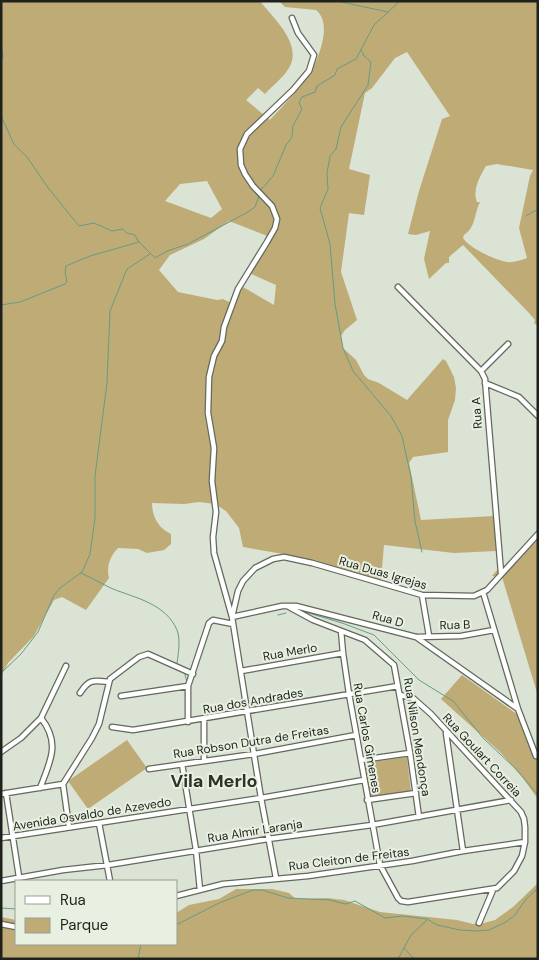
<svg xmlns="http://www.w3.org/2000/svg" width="539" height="960" viewBox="0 0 539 960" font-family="'DM Sans',sans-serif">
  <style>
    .green { fill: #bfab76; fill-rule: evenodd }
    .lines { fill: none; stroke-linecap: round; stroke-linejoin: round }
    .stream { stroke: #669b86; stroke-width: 1 }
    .street-casing { stroke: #63695d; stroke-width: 7 }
    .street { stroke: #fff; stroke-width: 4.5 }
    .labels { text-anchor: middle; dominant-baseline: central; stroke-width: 4; stroke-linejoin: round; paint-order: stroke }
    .street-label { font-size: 12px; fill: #1f211c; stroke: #e8f0e2 }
    .district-label { font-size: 18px; font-weight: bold; fill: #2d3327; stroke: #e8f0e2 }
  </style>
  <rect width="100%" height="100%" fill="#dbe3d4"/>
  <path class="green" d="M 1,1 L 260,1 C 274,19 303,44 289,68 C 284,77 272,86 265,94 L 258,88 L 246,100 L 270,120 C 281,108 305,83 313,68 C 320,53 332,23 316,10 L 285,7 L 279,1 L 538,1 L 538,326 L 534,323 L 535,320 L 529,313 L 463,245 L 449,257 L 449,263 L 446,263 L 429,279 L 424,259 L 430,231 L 416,235 L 408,234 L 419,191 L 442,119 L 450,116 L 407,52 L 395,58 L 372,88 L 365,93 L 349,169 L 370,175 L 364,215 L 349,213 L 341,272 L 357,320 L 345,330 L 341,336 L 343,348 L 356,360 L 364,375 L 368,379 L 379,383 L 407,400 L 443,359 L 446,361 L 454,377 L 456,388 L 455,400 L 448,420 L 448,452 L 413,457 L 409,463 L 421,520 L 494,516 L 496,551 L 454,553 L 384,545 L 381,580 L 289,555 L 243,547 L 239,528 L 226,511 L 215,504 L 199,502 L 184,504 L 152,503 C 152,516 158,528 171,534 L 171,544 L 164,550 L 147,553 L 138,549 L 118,548 C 110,556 106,567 109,578 L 86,610 L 62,597 L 54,600 L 34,636 L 8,663 L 1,676 ZM 497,164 L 533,170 L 530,176 L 519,228 L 527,258 C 521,260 513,263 507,262 C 495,260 469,248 463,238 L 464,235 C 476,227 474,214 480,202 L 477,202 C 472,190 480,176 486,166 ZM 207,181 L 222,209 L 211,218 L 165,201 L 180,184 ZM 229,221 L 270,237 L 249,273 L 276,285 L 274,305 L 243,287 L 233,304 L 223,299 L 217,300 L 178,292 L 159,270 L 170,255 L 204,239 Z
    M 538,536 L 538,696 L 502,577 L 492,576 L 498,569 L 514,561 Z
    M 462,675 L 518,715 L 534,757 L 538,756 L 538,799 L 522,777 L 500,752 L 441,699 Z
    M 127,740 L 147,768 L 88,809 L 68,781 Z
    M 407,757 L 411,792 L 370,798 L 365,763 Z
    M 538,883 L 538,959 L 1,959 L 1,917 L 16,920 L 16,944 L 176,944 L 176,913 L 189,905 L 219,899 L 236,889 L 272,889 L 289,893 L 296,899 L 327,898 L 344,900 L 380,912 L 457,920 L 473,924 L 484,923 L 495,920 L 513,907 Z"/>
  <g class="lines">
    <path class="stream" d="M 337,1 L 388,12
      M 1,43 L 3,57 L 1,61
      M 361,50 L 363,53 L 363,55 L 371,62 L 368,85 L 341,127 L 336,149 L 330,156 L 327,173 L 328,189 L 320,208 L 330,244 L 335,304 L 343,348 L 353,371 L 391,416 L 402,436 L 411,477 L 415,521 L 422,552
      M 1,116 L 14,144 L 27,157 L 49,189 L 79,226 L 94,223 L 112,231 L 123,229 L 127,233 L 135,235 L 138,241 L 155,258 L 167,251 L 188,244 L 248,212 L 255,207 L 259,196
      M 260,191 L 273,176 L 286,145 L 292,137 L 293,126 L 302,109 L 299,103 L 302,97 L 315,92 L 317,86 L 335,75 L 337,69 L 356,59 L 374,25 L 400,1
      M 526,216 L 538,209
      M 1,305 L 20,302 L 65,284 L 67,282 L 65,272 L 66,266 L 90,256 L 139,242
      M 81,573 C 92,578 102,584 113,589 C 136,598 166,604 177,630 C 181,640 178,654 177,664
      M 302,611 L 342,623 L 374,635 L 419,680 L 453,701 L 484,739 L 516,769 L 538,795
      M 278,615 L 286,613
      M 184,671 L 187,682
      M 1,673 L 21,654 L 38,632 L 54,595 L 60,588 L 82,572 L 90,554 L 95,518 L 95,476 L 107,383 L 110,311 L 127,269 L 150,254
      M 1,908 L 16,909
      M 176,925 L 219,903 L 253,890 L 262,890 L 288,898 L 330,900 L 345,904 L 355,901 L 385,918 L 403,916 L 427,919 L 437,925 L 460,930 L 478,931 L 489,930 L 506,922 L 515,915 L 526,899 L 538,888
      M 404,948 L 414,959
      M 138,959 L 141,944
      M 398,959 L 411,935 L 427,920"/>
    <defs>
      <path id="street" d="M 398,287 L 481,371 L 485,379 L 501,573
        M 481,371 L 508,344
        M 485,383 L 519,397 L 538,416
        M 483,592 L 518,709 L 536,756
        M 422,595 L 429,636
        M 289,607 L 313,620 L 365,640 L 394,665 L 410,753 L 419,817
        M 232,617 L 238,591 L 243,581 L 255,568 L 273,559 L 284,557 L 312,563 L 422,595 L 474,596 L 487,590 L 538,534
        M 232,617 L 282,606 L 296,606 L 416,637 L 518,709
        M 341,631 L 343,653 L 349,694 L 380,865 L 398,898 L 401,901 L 408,902 L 497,888 L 514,871 L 522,856 L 525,842 L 525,827 L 524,819 L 521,812 L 431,714 L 413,698 L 400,695
        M 417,637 L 461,636 L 494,630
        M 241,671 L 343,653
        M 80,693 C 89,679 93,680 109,682
        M 121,696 L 188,686
        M 204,720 L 204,761
        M 188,722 L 188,686 L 209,623 L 213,620 L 233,624
        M 112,727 L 133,730 L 398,686
        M 446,733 L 463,851
        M 1,752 L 21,738 L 41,718 L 66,666
        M 361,760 L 410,753
        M 182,764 L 196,850 L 200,890
        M 149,769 L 254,754 L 356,735
        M 40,788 C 50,762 61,743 41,718
        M 6,793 L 19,877
        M 1,794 L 63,784
        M 367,800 L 416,793
        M 99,823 L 110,881
        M 69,827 L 63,784 L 92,738 L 99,724 L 110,679 L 139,657 L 148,654 L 193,674
        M 1,838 L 261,798 L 364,780
        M 276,878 L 261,798 L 232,617 L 214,553 L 213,537 L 216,512 L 212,481 L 214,448 L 208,413 L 209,377 L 214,356 L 222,341 L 224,327 L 238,289 L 267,242 L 275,228 L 277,219 L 272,206 L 253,186 L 245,174 L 241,165 L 240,149 L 247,134 L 293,90 L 309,71 L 314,55 L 298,33 L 292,18
        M 1,881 L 63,870 L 108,865 L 268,839 L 372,825 L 511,800
        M 176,896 L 223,884 L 308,876 L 412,861 L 463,851 L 525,842
        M 479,923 L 493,890
        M 1,924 L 16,927"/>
    </defs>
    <use href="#street" class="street-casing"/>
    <use href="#street" class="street"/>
  </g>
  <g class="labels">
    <g class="street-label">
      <text transform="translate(477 413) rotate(-94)">Rua A</text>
      <text transform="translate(383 573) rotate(16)">Rua Duas Igrejas</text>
      <text transform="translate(388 619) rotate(16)">Rua D</text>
      <text transform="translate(455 625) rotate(-2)">Rua B</text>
      <text transform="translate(290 652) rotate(-10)">Rua Merlo</text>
      <text transform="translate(253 701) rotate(-10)">Rua dos Andrades</text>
      <text transform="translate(417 737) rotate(81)">Rua Nilson Mendonça</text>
      <text transform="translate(367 738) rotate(80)">Rua Carlos Gimenes</text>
      <text transform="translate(251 742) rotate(-9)">Rua Robson Dutra de Freitas</text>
      <text transform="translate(482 755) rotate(47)">Rua Goulart Correia</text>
      <text transform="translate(92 814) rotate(-9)">Avenida Osvaldo de Azevedo</text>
      <text transform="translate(255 831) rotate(-9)">Rua Almir Laranja</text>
      <text transform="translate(349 859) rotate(-7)">Rua Cleiton de Freitas</text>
    </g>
    <g class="district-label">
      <text x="214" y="781">Vila Merlo</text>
    </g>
  </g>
  <rect width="539" height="960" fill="none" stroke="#1f211c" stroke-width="5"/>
  <rect x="15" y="880" width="162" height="65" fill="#e8f0e2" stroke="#989d93"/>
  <rect x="25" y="896" width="25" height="8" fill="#ffffff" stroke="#989d93"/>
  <text x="60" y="905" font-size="15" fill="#1f211c">Rua</text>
  <rect x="25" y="918" width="25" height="15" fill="#bfab76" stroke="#989d93"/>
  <text x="60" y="930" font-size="15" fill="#1f211c">Parque</text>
</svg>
